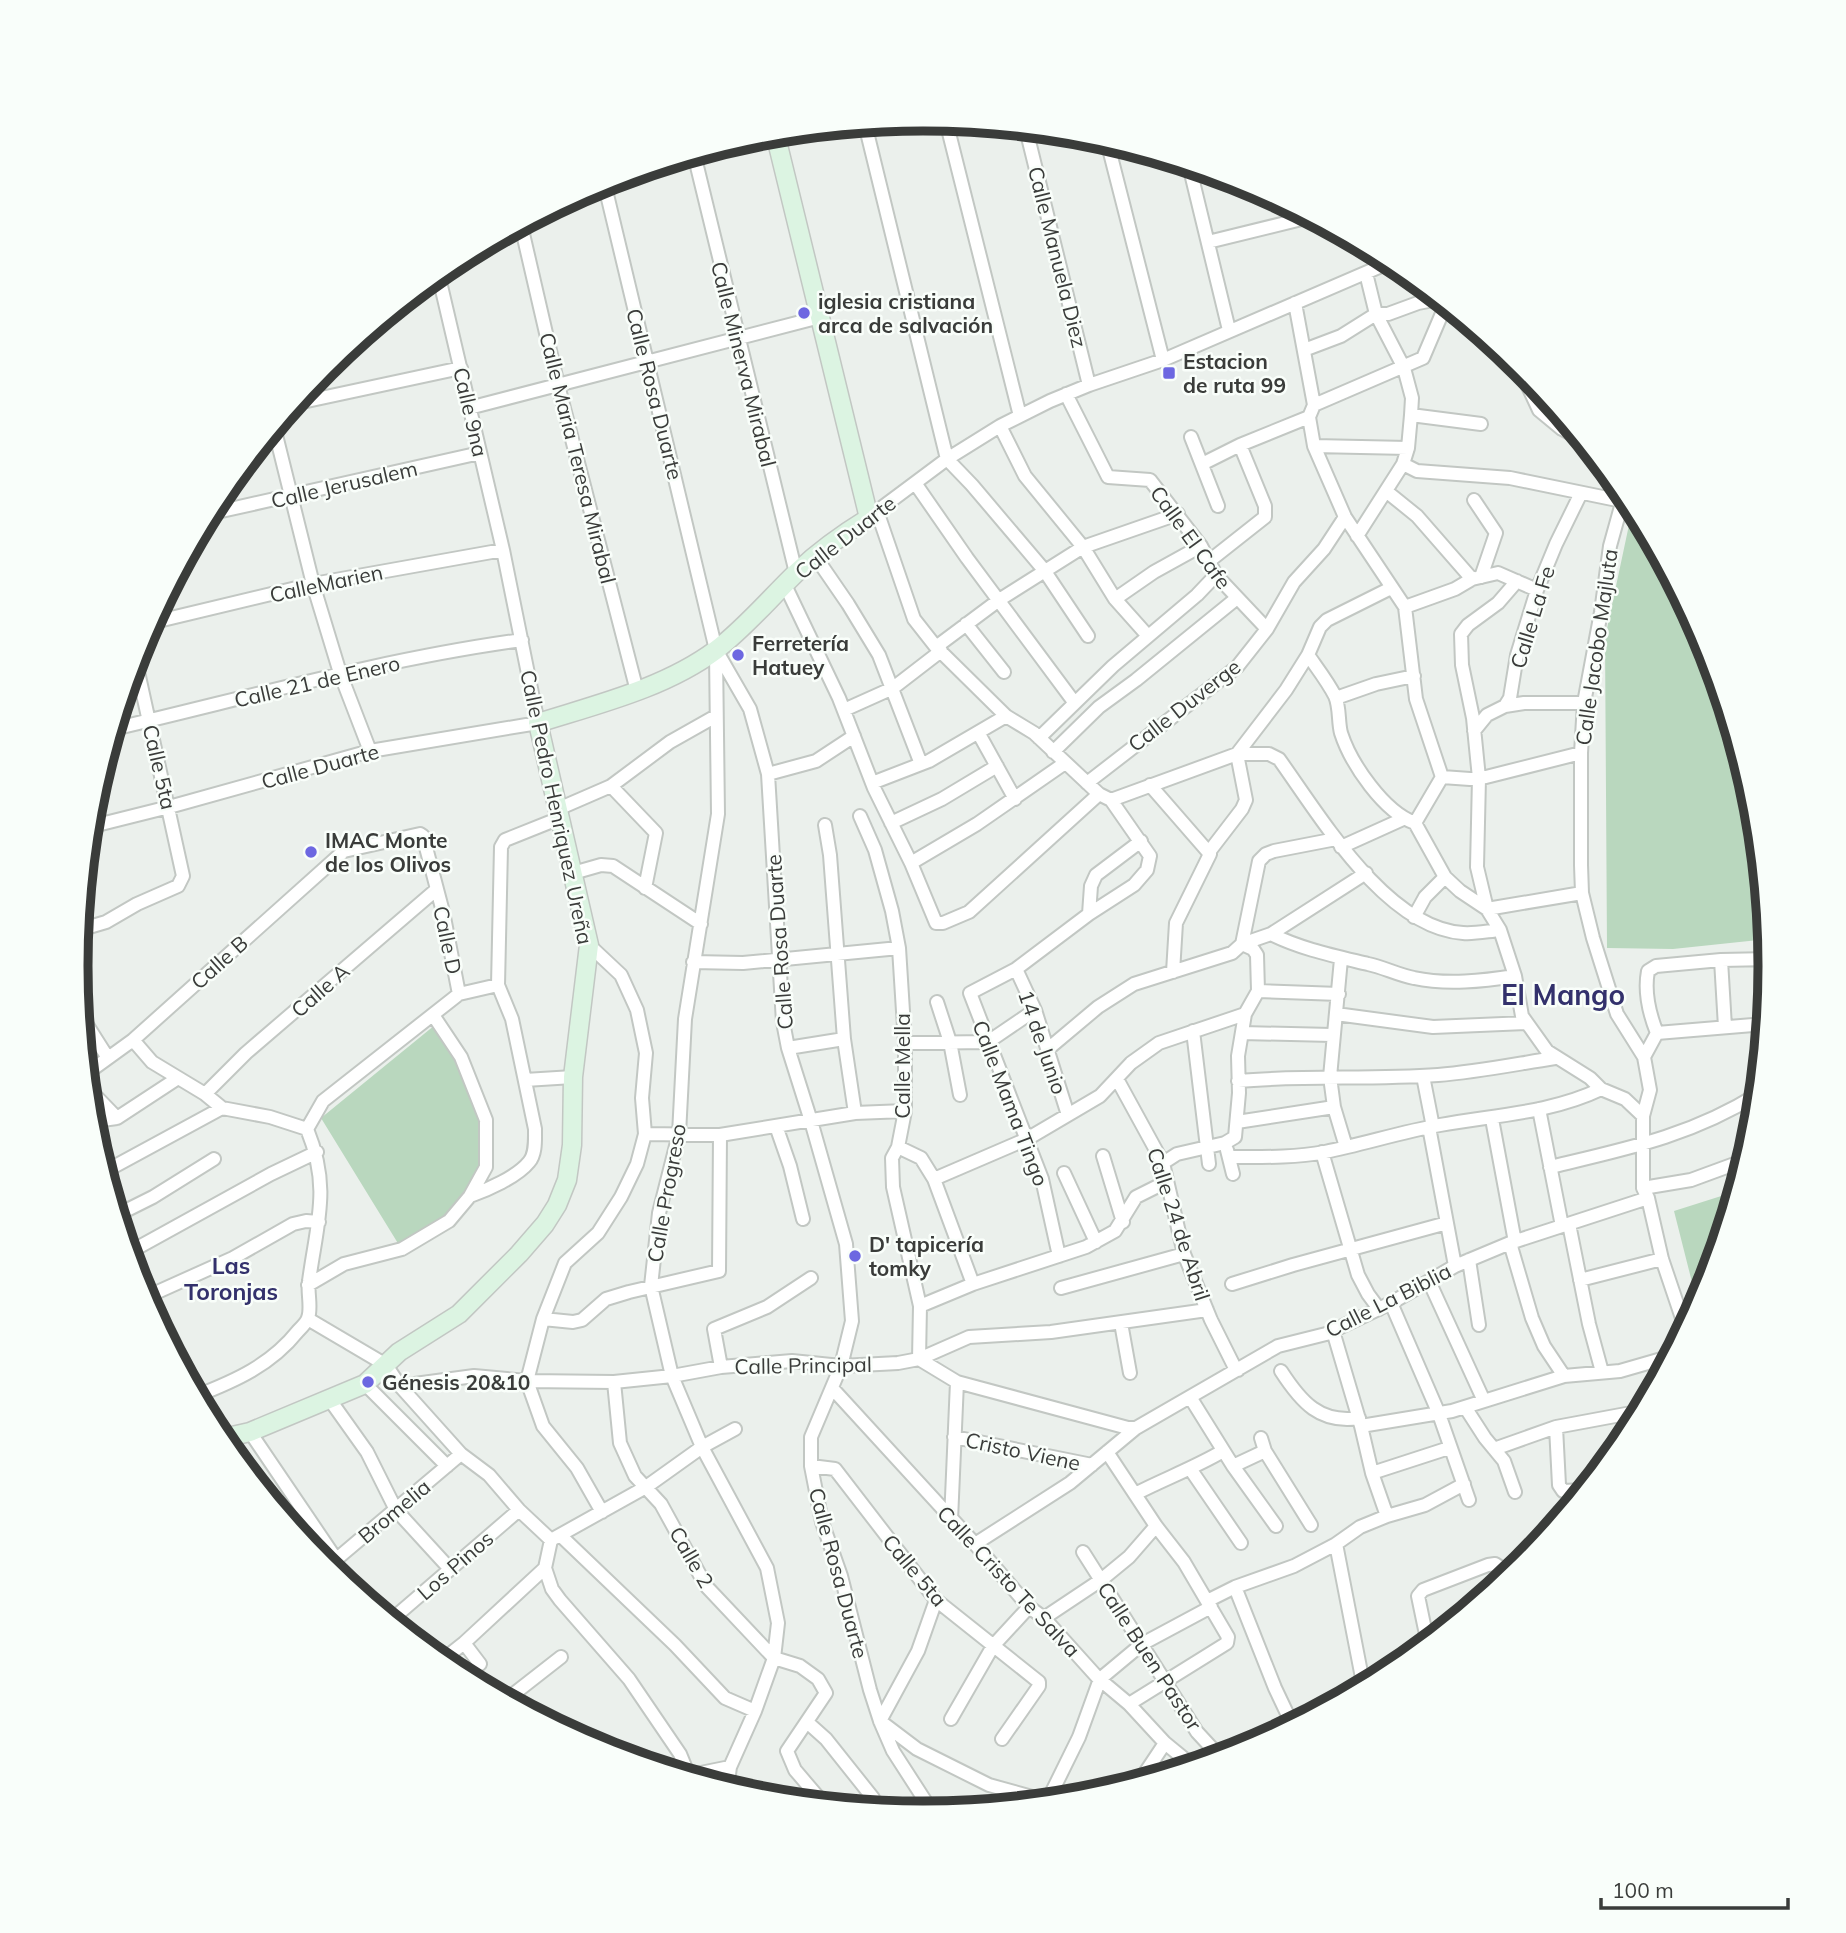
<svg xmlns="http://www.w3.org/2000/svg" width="1846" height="1933" viewBox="0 0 1846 1933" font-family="Mulish,sans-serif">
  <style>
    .green { fill: #b9d7be }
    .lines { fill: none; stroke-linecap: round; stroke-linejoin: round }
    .street-casing { stroke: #c2c7c3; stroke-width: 16 }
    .secondary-casing { stroke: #c2c7c3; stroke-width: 21 }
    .street { stroke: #fff; stroke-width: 12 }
    .secondary { stroke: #dcf4e2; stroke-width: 18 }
    .poi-dot { fill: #6d67e1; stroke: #f9fefa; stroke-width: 2.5 }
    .labels { text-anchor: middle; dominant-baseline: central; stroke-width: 5; stroke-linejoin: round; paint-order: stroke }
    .street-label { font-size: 21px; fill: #3a3c3a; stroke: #f9fefa }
    .poi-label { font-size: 21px; font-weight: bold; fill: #3a3c3a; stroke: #f9fefa; text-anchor: start }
    .neighbourhood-label { font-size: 23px; font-weight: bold; fill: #33316c; stroke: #f9fefa }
    .district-label { font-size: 28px; font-weight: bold; fill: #33316c; stroke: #f9fefa }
    .rim { fill: none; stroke: #3a3c3a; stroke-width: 9 }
  </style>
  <rect width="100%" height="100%" fill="#ebf0ec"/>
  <path class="green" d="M 1633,506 L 1706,642 L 1755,802 L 1768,939 L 1673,949 L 1607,948 L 1605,638 Z
    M 435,1025 L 457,1061 L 481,1118 L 480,1166 L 453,1214 L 399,1245 L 321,1118 Z
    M 1737,1191 L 1706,1291 L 1698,1306 L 1674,1211 Z"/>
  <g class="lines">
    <defs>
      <path id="street" d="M 946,121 L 1020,416
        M 865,124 L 947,459 L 972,485 L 1044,570 L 1088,636
        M 1026,129 L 1089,385
        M 1107,141 L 1163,360
        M 694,154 L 796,573
        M 1189,165 L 1229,330
        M 604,182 L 716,650 L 750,709 L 768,774 L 783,1022 L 788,1048 L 811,1121 L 846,1244 L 852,1321 L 841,1366 L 811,1437 L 811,1466 L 822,1522 L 841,1576 L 870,1690 L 880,1721 L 893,1751 L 933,1813
        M 521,225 L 558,385 L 637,691
        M 1208,242 L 1310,217
        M 1295,303 L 1314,405 L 1309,417 L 1314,446 L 1345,517 L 1405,607 L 1416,699 L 1442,777 L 1415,823
        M 1304,350 L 1341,336 L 1376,314 L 1388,314 L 1418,303 L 1439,299
        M 1517,363 L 1539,410 L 1562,429 L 1581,439
        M 1066,394 L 1108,477 L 1150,480 L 1201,546 L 1216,575 L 1267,629
        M 293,404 L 461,368
        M 1314,405 L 1423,358 L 1446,304
        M 469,408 L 820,317
        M 1411,415 L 1481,424
        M 1000,426 L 1025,476 L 1083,547 L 1115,599 L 1148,636
        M 274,427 L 313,584 L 340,673 L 370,751
        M 1191,437 L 1218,506
        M 1314,446 L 1408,448
        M 1202,464 L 1240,445 L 1309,417
        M 1403,464 L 1417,471 L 1510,478 L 1622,501
        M 915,483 L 967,558 L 1074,702
        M 1386,491 L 1417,516 L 1472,579 L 1498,573 L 1537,590
        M 1625,492 L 1610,546 L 1601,612 L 1584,703 L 1581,753 L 1581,865 L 1582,893 L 1593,938 L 1617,1014 L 1644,1057 L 1650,1090 L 1643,1116 L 1643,1188 L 1648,1198 L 1662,1259 L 1686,1330
        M 1474,500 L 1496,533 L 1481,577
        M 877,511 L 914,619 L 936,647 L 1006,716 L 1034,733 L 1099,794 L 1111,800 L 1150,856 L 1147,870 L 1134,885 L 1089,914 L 1016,969 L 970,993 L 1042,1179 L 1059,1256
        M 208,514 L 480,453
        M 872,515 L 947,459 L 1000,426 L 1050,401 L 1089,385 L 1163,360 L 1393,261
        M 1357,536 L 1403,464 L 1408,448 L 1411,415 L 1412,398 L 1404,368 L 1376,314 L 1366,273
        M 815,556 L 848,604 L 879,655 L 921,764
        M 1208,562 L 1265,517 L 1265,506 L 1240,445
        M 1517,581 L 1498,603 L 1468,625 L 1461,634 L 1462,665 L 1473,718 L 1479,778 L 1477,867 L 1487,909 L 1500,930 L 1515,976 L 1522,1016 L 1547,1051 L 1590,1078 L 1601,1089 L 1625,1099 L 1643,1116
        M 785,585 L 839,698 L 874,788 L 911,863 L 936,923 L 943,923 L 969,912 L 1099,794
        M 1115,599 L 1154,572 L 1201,546
        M 1405,607 L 1455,589 L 1472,579
        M 150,623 L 313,584 L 503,550
        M 966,624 L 1004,672
        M 936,647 L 999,600 L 1083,547 L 1178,514
        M 716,654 L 718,814 L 685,1019 L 679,1134 L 659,1213 L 651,1286 L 672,1376 L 702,1447 L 767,1568 L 778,1623 L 774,1658 L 755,1711 L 730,1767 L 727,1789
        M 1308,655 C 1317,668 1328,682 1335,696 C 1340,707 1338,722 1341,733 C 1351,764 1384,812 1415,823 L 1445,877 L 1460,891 L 1487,909
        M 1336,698 L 1376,684 L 1414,676
        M 1505,706 L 1524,703 L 1584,703
        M 844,710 L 893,688 L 941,651
        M 113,729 C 250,697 382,659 522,640
        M 1474,731 L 1487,715 L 1505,706 L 1510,698 L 1517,655 L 1537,590 L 1556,544 L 1581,493
        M 979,734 L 1015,799
        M 1039,738 L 1113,666 L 1197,595 L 1216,575
        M 1053,752 L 1099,707 L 1136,680 L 1237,598
        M 768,774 L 816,761 L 854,736
        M 1442,777 L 1470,779 L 1486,777 L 1581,753
        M 872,783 L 929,761 L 1006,716
        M 1087,783 L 1237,667 L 1267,629 L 1294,582 L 1324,549 L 1345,517
        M 1150,785 L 1210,854 L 1176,923 L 1173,972
        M 611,786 L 656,833 L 645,888
        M 1111,800 L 1237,754 L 1269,754 L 1279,759 C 1320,816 1386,928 1463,933 C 1475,934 1488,931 1500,930
        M 558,809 L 611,786 L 670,742 L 716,716
        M 860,816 L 875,850 L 892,911 L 899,948 L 905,1043 L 905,1111 L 898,1147 L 892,1158 L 893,1187 L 920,1306 L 919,1359
        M 891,823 L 942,799 L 997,766
        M 825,825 L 830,855 L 844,1039 L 855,1113
        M 89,827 L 169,807 L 370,751 L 538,723 L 503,550 L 438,273
        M 1341,847 L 1403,819
        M 1209,852 L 1242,809 L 1246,800 L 1237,754 L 1286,690 L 1308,655 L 1320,627 L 1327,620 L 1391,588
        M 911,863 L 977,824 L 1065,763
        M 573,873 L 601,865 L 613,866 L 701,924
        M 1487,909 L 1582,893
        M 1089,914 L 1091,886 L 1096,875 L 1141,841
        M 1414,917 L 1425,897 L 1445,877
        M 79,930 L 106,922 L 137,904 L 178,886 L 183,876 L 135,658
        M 1271,934 C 1301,949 1335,956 1368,964 C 1383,967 1398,975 1414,978 C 1447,985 1483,981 1515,976
        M 589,945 L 621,975 L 637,1010 L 646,1053 L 642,1098 L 645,1134 L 637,1164 L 621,1197 L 598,1233 L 565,1263 L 543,1319 L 527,1381 L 543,1426 L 577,1468 L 602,1512
        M 1765,958 L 1768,996
        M 1341,959 L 1330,1077 L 1334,1107 L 1346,1147
        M 1721,960 L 1725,1027
        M 693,962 L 743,963 L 899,948
        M 1016,969 L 1035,1010 L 1068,1115
        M 1258,991 L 1339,994
        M 937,1002 L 950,1042 L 960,1095
        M 80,1014 L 108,1058
        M 1336,1014 L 1433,1027 L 1527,1023
        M 1193,1031 L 1209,1164
        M 1242,1033 L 1332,1035
        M 1657,1033 C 1649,1013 1644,992 1648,971 L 1656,966 L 1721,960 L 1770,959
        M 133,1040 L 152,1062 L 205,1094 L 222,1108 L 270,1117 L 307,1129 C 331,1188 317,1222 309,1281 C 307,1292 312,1308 308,1318 C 307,1322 301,1328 298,1331 C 271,1365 235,1381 196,1396
        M 905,1043 L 988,1042 L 1035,1010
        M 788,1048 L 844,1039
        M 1048,1049 L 1098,1007 L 1134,984 L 1232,953 L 1242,944 L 1271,934 L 1366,873
        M 1644,1057 L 1657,1033 L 1765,1024
        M 86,1074 L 133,1040 L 344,851 L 420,834 L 423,836 L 443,912 L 459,994
        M 1423,1076 L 1433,1127
        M 1117,1079 L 1163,1163 L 1184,1254 L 1211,1320 L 1234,1366 L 1238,1370
        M 525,1080 L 573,1077
        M 1238,1081 C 1305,1075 1371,1080 1438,1075 C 1477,1072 1516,1064 1555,1058
        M 87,1087 L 117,1118
        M 205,1094 L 246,1053 L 437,889
        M 1539,1109 L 1562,1226
        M 1492,1119 L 1515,1242
        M 1237,1122 L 1334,1107
        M 91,1126 L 102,1120 L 117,1118 L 178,1078
        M 776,1126 L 790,1166 L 803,1219
        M 1429,1127 L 1455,1266
        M 307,1129 L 323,1101 L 459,994 L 498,985
        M 645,1134 L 720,1135 L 855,1113 L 905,1111
        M 898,1147 L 921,1158 L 934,1179 L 973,1284
        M 1227,1150 L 1233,1174
        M 1322,1152 L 1358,1275 L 1368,1294 L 1379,1309
        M 1103,1156 L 1123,1222
        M 1229,1157 C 1261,1157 1293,1158 1325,1152 C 1364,1144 1401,1132 1440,1125 C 1495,1115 1551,1113 1601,1089
        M 1163,1163 L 1177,1154 L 1225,1143 L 1235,1137 L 1239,1093 L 1238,1056 L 1245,1014 L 1258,991 L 1257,955 L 1253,949 L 1242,944 L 1259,861 L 1266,854 L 1274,851 L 1336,839
        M 1550,1167 C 1626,1149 1691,1136 1758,1094
        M 104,1172 L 222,1108
        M 1064,1173 L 1096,1242
        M 934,1179 L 1027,1139 L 1100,1096 L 1131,1063 L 1159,1043 L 1245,1014
        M 1643,1188 L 1691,1180 L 1740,1162 L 1747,1157
        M 470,1196 C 487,1190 517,1177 529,1162 C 536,1154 535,1140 535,1129 L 512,1019 L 498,985 L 501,847 L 505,840 L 560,818
        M 117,1215 L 153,1197 L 214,1159
        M 1569,1224 L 1589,1324 L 1602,1372
        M 1510,1243 L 1532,1318 L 1544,1346 L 1564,1376
        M 128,1253 L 271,1174 L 317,1152
        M 1469,1260 L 1479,1325
        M 1580,1280 L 1662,1259
        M 1429,1281 L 1484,1401
        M 1232,1284 L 1293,1265 L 1447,1223
        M 308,1285 L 344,1264 L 402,1249 L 449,1221 L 470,1196 L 486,1167 L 486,1120 L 461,1057 L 433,1015
        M 1061,1288 L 1184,1254
        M 144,1298 L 233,1258 L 293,1224 L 306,1221 L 319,1222
        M 1391,1303 L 1439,1414 L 1469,1500
        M 920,1306 L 973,1284 L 1086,1247 L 1115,1231 L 1136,1197 L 1166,1182
        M 308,1319 L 386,1365 L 400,1386 L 461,1454 L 489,1475 L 519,1510 L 551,1540
        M 543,1319 L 573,1322 L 582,1320 L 606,1299 L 629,1292 L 719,1271 L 720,1135
        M 1121,1323 L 1130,1373
        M 1333,1331 L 1361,1426 L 1372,1473 L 1387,1516
        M 919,1359 L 957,1382 L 1128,1428 L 1136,1428
        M 721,1367 L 714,1329 L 767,1307 L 811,1278
        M 1281,1371 C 1301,1402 1320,1424 1359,1418
        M 614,1382 L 620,1443 L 635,1476 L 661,1504 L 706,1586 L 774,1658 L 800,1666 L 818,1679 L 826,1693 L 787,1751 L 795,1770 L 824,1804
        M 365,1384 L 447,1466
        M 400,1386 L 474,1376 L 527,1381 L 614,1382 L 672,1376 L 721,1367 L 792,1361 L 841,1366 L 898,1363 L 919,1359 L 969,1337 L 1051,1332 L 1207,1310
        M 832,1388 L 975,1544 L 1029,1607 L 1044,1618 L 1098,1678 L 1129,1704 L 1165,1743 L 1193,1766
        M 1190,1397 L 1233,1466 L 1276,1526
        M 330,1400 L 367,1452 L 396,1510 L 450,1569
        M 1465,1407 L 1485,1438 L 1504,1461 L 1515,1492
        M 1361,1426 L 1452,1411 L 1564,1376 L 1620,1371 L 1672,1356
        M 1556,1427 L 1559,1485 L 1563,1491 L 1585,1490
        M 250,1432 L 336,1559
        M 954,1437 L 1092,1465
        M 1261,1438 L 1265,1451 L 1311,1525
        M 1494,1449 L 1556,1427 L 1642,1411
        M 1107,1452 L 1156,1526 L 1184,1562 L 1228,1637 L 1227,1643 L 1129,1704
        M 811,1466 L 835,1469 L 936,1600 L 1039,1682 L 1039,1686 L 1002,1739
        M 1233,1466 L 1265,1451
        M 1191,1470 L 1241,1543
        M 1372,1473 L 1449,1448
        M 1135,1494 C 1164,1479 1194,1468 1223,1451
        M 951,1520 L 957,1382
        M 560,1535 L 675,1645 L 725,1698 L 755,1711
        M 975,1544 L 1070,1483 L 1136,1428 L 1278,1346 L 1326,1334 L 1391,1303 L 1455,1266 L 1510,1243 L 1648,1198
        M 1336,1544 L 1364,1688
        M 1083,1552 L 1197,1732 L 1221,1758
        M 326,1568 L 461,1454
        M 545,1568 L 552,1589 L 560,1600 L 629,1679 L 680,1754 L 689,1776
        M 1235,1587 L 1275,1688 L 1293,1726
        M 936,1600 L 918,1651 L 880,1721 L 917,1749 L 989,1785 L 1050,1802
        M 1207,1601 L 1235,1587 L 1294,1566 L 1336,1544 L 1360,1527 L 1387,1516 L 1425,1505 L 1464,1484
        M 1044,1618 L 1101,1580 L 1129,1557 L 1156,1526
        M 390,1621 L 519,1510
        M 464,1643 L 480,1664
        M 1428,1644 L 1418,1596 L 1423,1590 L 1488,1565 L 1495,1564 L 1501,1568 L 1504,1581
        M 440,1662 L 464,1643 L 545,1568 L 551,1540 L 646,1487 L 702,1447 L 735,1429
        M 506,1700 L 561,1657
        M 951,1719 L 993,1646 L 1029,1607
        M 807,1722 L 826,1739 L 873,1798
        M 686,1776 L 730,1767
        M 1150,1779 L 1145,1773 L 1165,1743
        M 1048,1800 L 1079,1737 L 1100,1679 L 1142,1644 L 1211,1607"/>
      <path id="secondary" d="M 219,1439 L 250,1432 L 365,1384 L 399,1352 L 459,1314 L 519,1254 L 545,1224 L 557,1205 L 567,1180 L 572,1145 L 573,1077 L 589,945 L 538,723 C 598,704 665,688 716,650 C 745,628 770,598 797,572 C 819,551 843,534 869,518 L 775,133"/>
    </defs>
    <use href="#street" class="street-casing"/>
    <use href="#secondary" class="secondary-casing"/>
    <use href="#street" class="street"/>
    <use href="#secondary" class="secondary"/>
  </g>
  <g class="poi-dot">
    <circle cx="804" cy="313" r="7"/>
    <rect x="1162" y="366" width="14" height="14" rx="3.5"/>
    <circle cx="738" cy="655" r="7"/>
    <circle cx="311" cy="852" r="7"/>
    <circle cx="855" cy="1256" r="7"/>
    <circle cx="368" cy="1382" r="7"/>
  </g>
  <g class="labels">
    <g class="street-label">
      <text transform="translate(1058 257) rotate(76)">Calle Manuela Diez</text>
      <text transform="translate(744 364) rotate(76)">Calle Minerva Mirabal</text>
      <text transform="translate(655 394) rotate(76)">Calle Rosa Duarte</text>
      <text transform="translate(471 412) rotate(77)">Calle 9na</text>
      <text transform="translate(578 458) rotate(76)">Calle Maria Teresa Mirabal</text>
      <text transform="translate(344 484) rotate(-13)">Calle Jerusalem</text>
      <text transform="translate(845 537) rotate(-38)">Calle Duarte</text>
      <text transform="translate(1191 537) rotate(54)">Calle El Cafe</text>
      <text transform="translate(326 583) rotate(-12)">CalleMarien</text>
      <text transform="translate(1532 617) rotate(-73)">Calle La Fe</text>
      <text transform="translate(1596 647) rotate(-82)">Calle Jacobo Majluta</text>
      <text transform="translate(317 681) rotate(-13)">Calle 21 de Enero</text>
      <text transform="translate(1184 705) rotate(-38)">Calle Duverge</text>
      <text transform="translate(320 766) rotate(-15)">Calle Duarte</text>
      <text transform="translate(160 767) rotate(77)">Calle 5ta</text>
      <text transform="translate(557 807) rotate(78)">Calle Pedro Henriquez Ureña</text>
      <text transform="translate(448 940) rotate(78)">Calle D</text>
      <text transform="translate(779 942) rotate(-94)">Calle Rosa Duarte</text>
      <text transform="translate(219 962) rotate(-42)">Calle B</text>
      <text transform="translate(320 990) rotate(-41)">Calle A</text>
      <text transform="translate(1043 1042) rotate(71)">14 de Junio</text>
      <text transform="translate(902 1066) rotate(-90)">Calle Mella</text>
      <text transform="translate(1011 1103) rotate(69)">Calle Mama Tingo</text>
      <text transform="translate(666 1193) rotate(-80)">Calle Progreso</text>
      <text transform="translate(1179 1224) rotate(72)">Calle 24 de Abril</text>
      <text transform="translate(1388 1300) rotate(-27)">Calle La Biblia</text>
      <text transform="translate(803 1365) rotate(-1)">Calle Principal</text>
      <text transform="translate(1023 1451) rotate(12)">Cristo Viene</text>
      <text transform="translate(394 1511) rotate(-40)">Bromelia</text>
      <text transform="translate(692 1557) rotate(60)">Calle 2</text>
      <text transform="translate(455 1565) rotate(-41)">Los Pinos</text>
      <text transform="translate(915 1570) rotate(50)">Calle 5ta</text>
      <text transform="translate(839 1573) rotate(75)">Calle Rosa Duarte</text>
      <text transform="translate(1009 1581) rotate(47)">Calle Cristo Te Salva</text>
      <text transform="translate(1150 1656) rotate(57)">Calle Buen Pastor</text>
    </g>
    <g class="poi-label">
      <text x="818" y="301">iglesia cristiana<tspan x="818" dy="24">arca de salvación</tspan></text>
      <text x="1183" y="361">Estacion<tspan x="1183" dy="24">de ruta 99</tspan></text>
      <text x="752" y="643">Ferretería<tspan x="752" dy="24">Hatuey</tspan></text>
      <text x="325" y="840">IMAC Monte<tspan x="325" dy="24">de los Olivos</tspan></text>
      <text x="869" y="1244">D' tapicería<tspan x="869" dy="24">tomky</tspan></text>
      <text x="382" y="1382">Génesis 20&amp;10</text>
    </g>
    <g class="neighbourhood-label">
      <text x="231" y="1265">Las<tspan x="231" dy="26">Toronjas</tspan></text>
    </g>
    <g class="district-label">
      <text x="1563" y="994">El Mango</text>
    </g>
  </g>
  <path d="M0 0H1846V1933H0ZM88 966a835 835 0 1 1 1670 0a835 835 0 1 1-1670 0Z" fill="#f9fefa" fill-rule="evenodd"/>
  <path class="rim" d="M88 966a835 835 0 1 1 1670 0a835 835 0 1 1-1670 0Z"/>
  <path d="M1601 1898v10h187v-10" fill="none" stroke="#3a3c3a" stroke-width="3.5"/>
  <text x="1612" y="1898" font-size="21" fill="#3a3c3a" stroke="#f9fefa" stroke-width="5" paint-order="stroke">100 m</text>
</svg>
